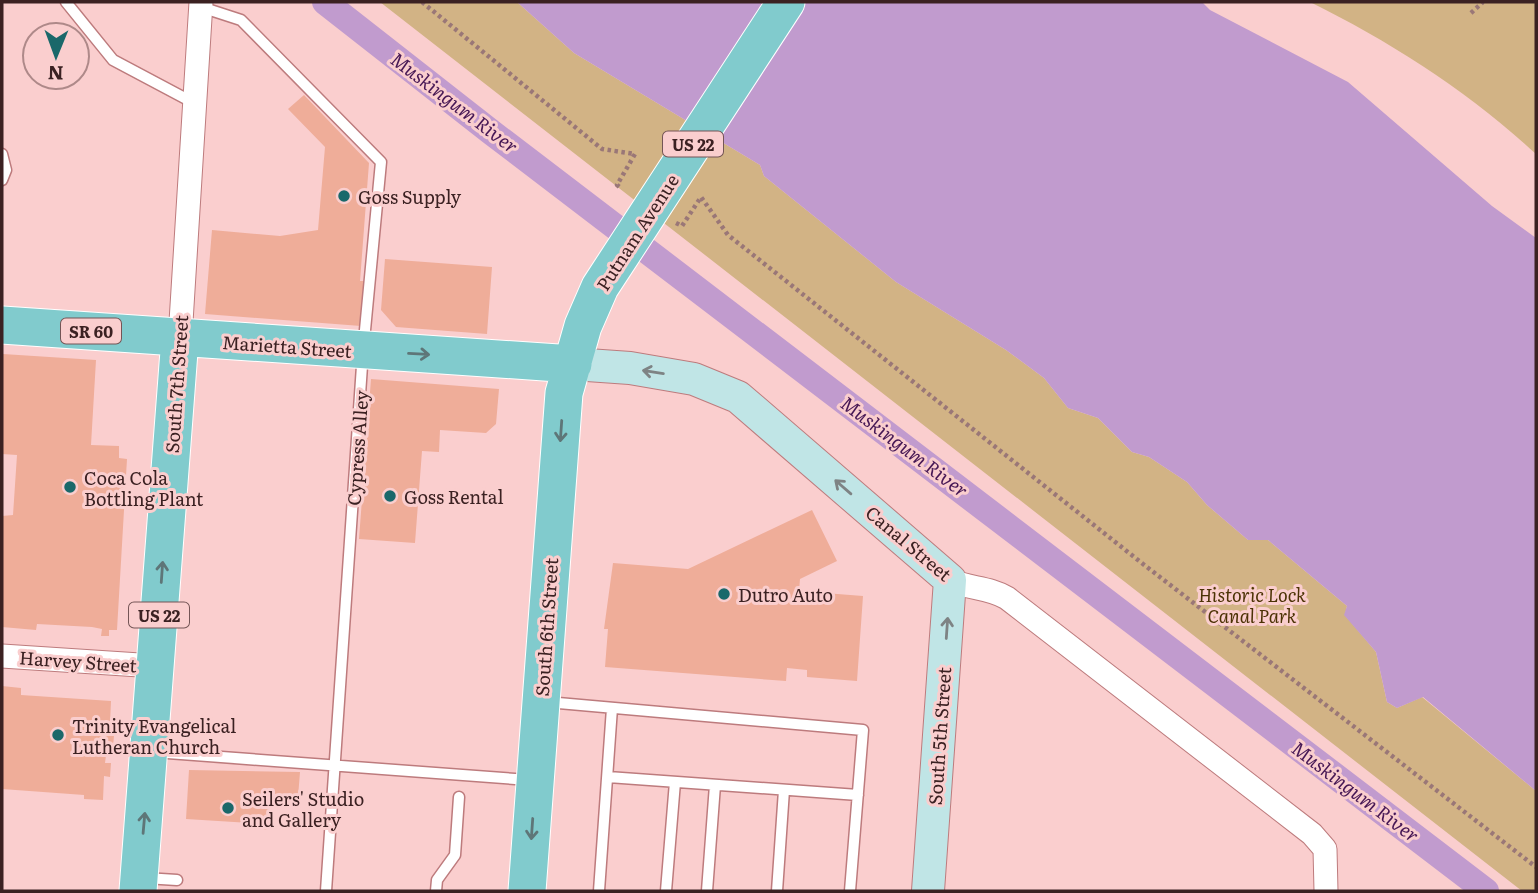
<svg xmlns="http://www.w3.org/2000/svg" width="1538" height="893" viewBox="0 0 1538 893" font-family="Literata,serif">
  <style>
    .green { fill: #d2b385 }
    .water { fill: #c19bce }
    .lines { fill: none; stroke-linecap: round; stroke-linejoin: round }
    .canal { stroke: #c19bce; stroke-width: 26 }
    .building { fill: #efad99 }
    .service-casing { stroke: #bd7b7d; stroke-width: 13 }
    .minor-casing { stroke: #bd7b7d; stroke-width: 25 }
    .secondary-casing { stroke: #bd7b7d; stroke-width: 34 }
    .primary-casing { stroke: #fff; stroke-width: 39 }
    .path { stroke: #9a7777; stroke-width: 4.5; stroke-dasharray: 3.5 3.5; stroke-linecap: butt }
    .service { stroke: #fff; stroke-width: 10 }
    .minor { stroke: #fff; stroke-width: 23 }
    .secondary { stroke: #c0e5e6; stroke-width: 32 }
    .primary { stroke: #81cbcd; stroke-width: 37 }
    .oneway { stroke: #5e7678 }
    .oneway2 { stroke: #7e8384 }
    .poi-dot { fill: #1a686a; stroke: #facece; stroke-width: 2.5 }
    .labels { text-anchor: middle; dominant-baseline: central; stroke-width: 6; stroke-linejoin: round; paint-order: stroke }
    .shield { fill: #facece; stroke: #745556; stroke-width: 2 }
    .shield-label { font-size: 16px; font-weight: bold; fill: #3b2122 }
    .poi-label { font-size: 18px; fill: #3b2122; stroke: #facece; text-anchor: start }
    .street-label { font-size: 18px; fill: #3b2122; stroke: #facece }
    .park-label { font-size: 18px; font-style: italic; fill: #4b3204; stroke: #facece }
    .water-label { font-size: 19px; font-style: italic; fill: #471855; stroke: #facece }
  </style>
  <rect width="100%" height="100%" fill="#facece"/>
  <path class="green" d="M 380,2 L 517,2 L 574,53 L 760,165 L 764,176 L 896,282 L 1006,350 L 1044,378 L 1068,408 L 1098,418 L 1132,452 L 1149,457 L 1187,482 L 1207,505 L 1248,540 L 1268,540 L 1347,606 L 1345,615 L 1376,652 L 1387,702 L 1397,708 L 1422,697 L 1536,791 L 1536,891 L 1522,891 Z
    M 1310,2 L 1536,2 L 1536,154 C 1469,92 1391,42 1310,2 Z"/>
  <path class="water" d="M 517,2 L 1202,2 L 1210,10 L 1348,82 L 1492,206 L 1536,238 L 1536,791 L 1423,697 L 1397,708 L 1387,702 L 1376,652 L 1344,615 L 1347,606 L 1268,540 L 1248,540 L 1207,505 L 1187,482 L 1149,457 L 1132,452 L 1098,418 L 1068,408 L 1044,378 L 1006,350 L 896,282 L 764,176 L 760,165 L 574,53 Z"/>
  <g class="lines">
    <path class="canal" d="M 325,2 L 491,132 L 1486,891"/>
  </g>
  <path class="building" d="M 304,95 L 369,163 L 360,281 L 364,281 L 361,326 L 205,314 L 212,230 L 280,236 L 318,230 L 325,147 L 288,109 Z
    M 385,259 L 492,267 L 487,334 L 396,327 L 381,310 Z
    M 3,354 L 96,360 L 91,445 L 119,446 L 119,458 L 127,459 L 117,630 L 109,630 L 109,636 L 101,636 L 102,629 L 92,627 L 37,624 L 36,630 L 2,627 L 2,516 L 13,515 L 17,455 L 2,454 Z
    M 371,379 L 499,389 L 496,424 L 486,433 L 440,430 L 439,452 L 422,451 L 415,543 L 359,539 Z
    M 812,510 L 837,561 L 800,579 L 799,591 L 863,596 L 857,681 L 807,677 L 807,670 L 787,668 L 786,681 L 605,667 L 608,629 L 604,629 L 613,563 L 688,569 Z
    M 2,686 L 21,688 L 21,695 L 111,701 L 110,723 L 115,724 L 113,747 L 106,755 L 105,763 L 111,763 L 110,777 L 104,776 L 103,800 L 84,799 L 84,795 L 2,789 Z
    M 189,770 L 300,772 L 298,797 L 271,795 L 268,830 L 250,829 L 250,823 L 186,819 Z"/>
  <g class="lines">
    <defs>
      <path id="service" d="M 66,2 L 113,60 L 194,103
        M 201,7 L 241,20 L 381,162 L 363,351 L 326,891
        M 2,154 L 6,170 L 2,180
        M 547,702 L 863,730 L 850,891
        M 154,752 L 529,780
        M 608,777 L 858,795
        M 145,878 L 177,880
        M 436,891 L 437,880 L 455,855 L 459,797
        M 599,891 L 612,708
        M 666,891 L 675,782
        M 707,891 L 715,785
        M 777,891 L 784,790"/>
      <path id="minor" d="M 180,338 L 201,2
        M 950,580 C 969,589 989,587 1007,598 L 1312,834 L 1325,849 L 1326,891
        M 2,656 L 155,666"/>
      <path id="secondary" d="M 573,364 L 630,368 L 694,379 L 738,397 L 950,580 L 928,891"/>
      <path id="primary" d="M 2,325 L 573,364
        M 138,891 L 180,338
        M 527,891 L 564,393 L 583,326 L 600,287 L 786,2"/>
    </defs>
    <use href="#service" class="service-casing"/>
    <use href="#minor" class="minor-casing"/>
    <use href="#secondary" class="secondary-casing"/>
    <use href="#primary" class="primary-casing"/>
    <path class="path" d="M 422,2 L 602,149 L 635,154 L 617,185 L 622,189
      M 1471,13 L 1483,2
      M 676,223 L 682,226 L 701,197 L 728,235 L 1143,564 L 1536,867"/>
    <use href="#service" class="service"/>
    <use href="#minor" class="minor"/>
    <use href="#secondary" class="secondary"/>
    <use href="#primary" class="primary"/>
  </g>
  <defs><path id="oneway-shaft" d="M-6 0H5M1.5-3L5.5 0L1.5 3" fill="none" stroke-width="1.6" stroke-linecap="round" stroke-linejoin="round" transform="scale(1.75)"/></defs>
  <g class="oneway">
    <use href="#oneway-shaft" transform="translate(419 354) rotate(3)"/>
    <use href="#oneway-shaft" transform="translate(561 431) rotate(94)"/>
    <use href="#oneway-shaft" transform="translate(162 572) rotate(-86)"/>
    <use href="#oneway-shaft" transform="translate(144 823) rotate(-85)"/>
    <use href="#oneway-shaft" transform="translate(532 829) rotate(94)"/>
  </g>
  <g class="oneway2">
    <use href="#oneway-shaft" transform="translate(653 372) rotate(-171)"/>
    <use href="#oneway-shaft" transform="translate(843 487) rotate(-139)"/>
    <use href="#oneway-shaft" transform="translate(947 628) rotate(-86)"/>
  </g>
  <g class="poi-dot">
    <circle cx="344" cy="196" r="7"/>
    <circle cx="70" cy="487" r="7"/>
    <circle cx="390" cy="496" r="7"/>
    <circle cx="724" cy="594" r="7"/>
    <circle cx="58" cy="735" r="7"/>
    <circle cx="228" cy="808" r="7"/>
  </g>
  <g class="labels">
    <g class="shield">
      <rect x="663" y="131.5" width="60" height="25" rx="5"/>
      <rect x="61" y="318.5" width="60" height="25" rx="5"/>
      <rect x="129" y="602.5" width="60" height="25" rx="5"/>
    </g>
    <g class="shield-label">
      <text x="693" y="144">US 22</text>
      <text x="91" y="331">SR 60</text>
      <text x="159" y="615">US 22</text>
    </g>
    <g class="poi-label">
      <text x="358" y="196">Goss Supply</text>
      <text x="84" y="477">Coca Cola<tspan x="84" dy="21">Bottling Plant</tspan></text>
      <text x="404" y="496">Goss Rental</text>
      <text x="738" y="594">Dutro Auto</text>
      <text x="72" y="725">Trinity Evangelical<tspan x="72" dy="21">Lutheran Church</tspan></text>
      <text x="242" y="798">Seilers' Studio<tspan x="242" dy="21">and Gallery</tspan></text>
    </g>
    <g class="street-label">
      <text transform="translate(637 232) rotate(-57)">Putnam Avenue</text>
      <text transform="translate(287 346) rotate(4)">Marietta Street</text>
      <text transform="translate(176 384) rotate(-86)">South 7th Street</text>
      <text transform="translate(357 448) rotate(-86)">Cypress Alley</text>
      <text transform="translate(909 543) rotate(40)">Canal Street</text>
      <text transform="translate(546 627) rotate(-86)">South 6th Street</text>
      <text transform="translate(78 661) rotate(4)">Harvey Street</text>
      <text transform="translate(939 736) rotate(-86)">South 5th Street</text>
    </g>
    <g class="park-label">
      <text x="1252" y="594">Historic Lock<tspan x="1252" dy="21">Canal Park</tspan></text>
    </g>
    <g class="water-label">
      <text transform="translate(455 102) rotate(37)">Muskingum River</text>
      <text transform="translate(905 446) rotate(37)">Muskingum River</text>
      <text transform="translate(1356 791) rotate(37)">Muskingum River</text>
    </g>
  </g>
  <rect width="1538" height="893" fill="none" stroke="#3b2122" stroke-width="7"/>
  <g transform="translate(56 56) rotate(181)"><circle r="33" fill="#facece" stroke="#ae8989" stroke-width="2"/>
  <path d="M0-5L12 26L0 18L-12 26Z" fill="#1a686a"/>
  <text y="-10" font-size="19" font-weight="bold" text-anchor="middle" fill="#3b2122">N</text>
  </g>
</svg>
